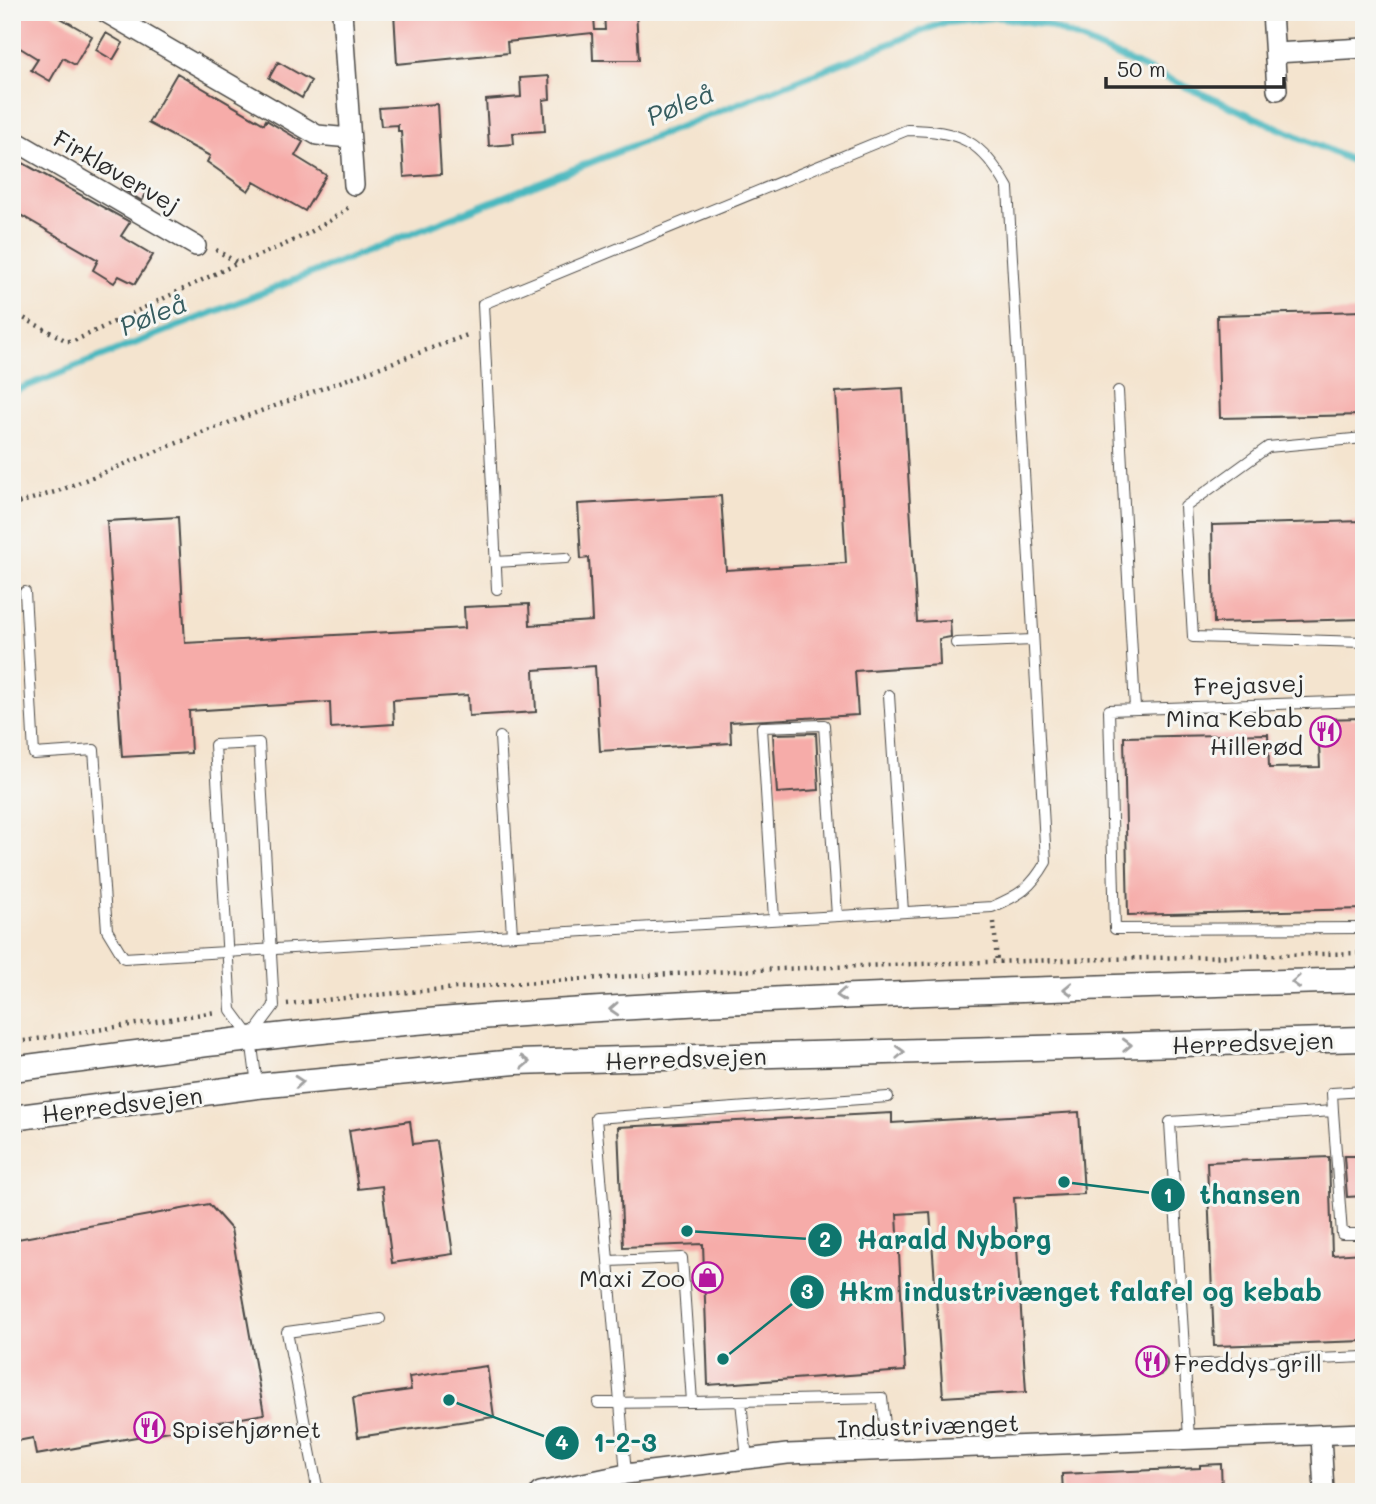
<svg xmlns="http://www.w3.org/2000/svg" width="1376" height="1504" viewBox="0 0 1376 1504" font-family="Mali,sans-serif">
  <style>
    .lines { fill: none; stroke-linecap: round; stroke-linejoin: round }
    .stream { stroke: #49b8bf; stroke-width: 7 }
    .building { fill: #f6aca9 }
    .service-casing { stroke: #494744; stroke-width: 12 }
    .minor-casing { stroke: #494744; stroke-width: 22 }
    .tertiary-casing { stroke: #494744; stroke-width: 27 }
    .path { stroke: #494744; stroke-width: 4.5; stroke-dasharray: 2 5; stroke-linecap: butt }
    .service { stroke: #fff; stroke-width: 10 }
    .minor { stroke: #fff; stroke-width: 19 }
    .tertiary { stroke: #fff; stroke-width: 24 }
    .oneway { stroke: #a0a0a0 }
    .labels { text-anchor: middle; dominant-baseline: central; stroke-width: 6; stroke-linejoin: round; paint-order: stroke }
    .street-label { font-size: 24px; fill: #2b2b2b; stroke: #f6f6f2 }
    .poi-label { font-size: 24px; fill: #2b2b2b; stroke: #f6f6f2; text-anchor: end }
    .water-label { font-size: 26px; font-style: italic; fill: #365c5f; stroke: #f6f6f2 }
    .leader { fill: none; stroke: #0f766e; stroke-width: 2.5 }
    .callout-dot { fill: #0f766e; stroke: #f6f6f2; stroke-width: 2.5 }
    .mark-label { font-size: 21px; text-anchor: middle; font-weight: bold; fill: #fff }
    .callout-label { font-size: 26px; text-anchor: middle; font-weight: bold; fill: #0f766e; stroke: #f6f6f2; stroke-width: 6; stroke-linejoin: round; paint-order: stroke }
  </style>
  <rect width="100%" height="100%" fill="#f6f6f2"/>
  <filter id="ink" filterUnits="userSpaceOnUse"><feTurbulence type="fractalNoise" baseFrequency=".0143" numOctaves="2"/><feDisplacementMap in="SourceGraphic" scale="14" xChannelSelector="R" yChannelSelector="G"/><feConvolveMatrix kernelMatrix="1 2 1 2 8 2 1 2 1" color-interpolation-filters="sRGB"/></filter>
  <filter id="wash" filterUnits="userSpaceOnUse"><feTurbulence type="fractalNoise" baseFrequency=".00686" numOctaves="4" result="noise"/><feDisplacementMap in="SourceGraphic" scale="28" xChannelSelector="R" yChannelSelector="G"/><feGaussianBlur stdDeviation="1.57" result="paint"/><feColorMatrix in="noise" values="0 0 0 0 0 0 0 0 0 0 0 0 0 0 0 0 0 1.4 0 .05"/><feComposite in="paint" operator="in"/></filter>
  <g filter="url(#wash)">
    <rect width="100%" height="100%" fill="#f4e4cf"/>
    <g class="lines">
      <path class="stream" d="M 12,392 L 942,23 L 998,17 L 1045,24 L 1364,166"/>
    </g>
    <g id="blocks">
      <path class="building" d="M 12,12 L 50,12 L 92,36 L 75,65 L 63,58 L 50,81 L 31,70 L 38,59 L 12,43 Z
        M 394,12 L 543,12 L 544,19 L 594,17 L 595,30 L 605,30 L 604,12 L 636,12 L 639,60 L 593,60 L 592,33 L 507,42 L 508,53 L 397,64 Z
        M 106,33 L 123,43 L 113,60 L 96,50 Z
        M 278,62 L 311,81 L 302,98 L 269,78 Z
        M 177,73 L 264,124 L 266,120 L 303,142 L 295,156 L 326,175 L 305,211 L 254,182 L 248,191 L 207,162 L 210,156 L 148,123 Z
        M 549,76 L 550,99 L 543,100 L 545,131 L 513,133 L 514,144 L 489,146 L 486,100 L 521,97 L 520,78 Z
        M 437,104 L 441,174 L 404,177 L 401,131 L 398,131 L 398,125 L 381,126 L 379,108 Z
        M 12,157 L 130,222 L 121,236 L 153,255 L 135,284 L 119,276 L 114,283 L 93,270 L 98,260 L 12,210 Z
        M 127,177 L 148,190 L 142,201 L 121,188 Z
        M 1364,311 L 1364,415 L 1220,418 L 1217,315 Z
        M 903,388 L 917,622 L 950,620 L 951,637 L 939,639 L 940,665 L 855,671 L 858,715 L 730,722 L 731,743 L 600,751 L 595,666 L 534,670 L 536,712 L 469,716 L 468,695 L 393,700 L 394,724 L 331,728 L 330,702 L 189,711 L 191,753 L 122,757 L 107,521 L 178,517 L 185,643 L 465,628 L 464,607 L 529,604 L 530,625 L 592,621 L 589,558 L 581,559 L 578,504 L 721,496 L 726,570 L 846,563 L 836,392 Z
        M 1364,521 L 1364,619 L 1214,623 L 1212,525 Z
        M 1364,718 L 1364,909 L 1128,915 L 1124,737 L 1268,734 L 1269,768 L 1320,767 L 1318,719 Z
        M 816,733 L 819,790 L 777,793 L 773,734 Z
        M 1079,1112 L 1084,1194 L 1014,1198 L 1026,1392 L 943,1397 L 930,1212 L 897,1214 L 905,1371 L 708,1385 L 703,1244 L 623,1247 L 618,1127 L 892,1113 L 892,1123 Z
        M 410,1121 L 413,1144 L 437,1141 L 453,1254 L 392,1263 L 382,1186 L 358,1189 L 349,1130 Z
        M 1344,1156 L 1364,1156 L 1364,1196 L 1347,1197 Z
        M 1329,1157 L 1332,1255 L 1364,1253 L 1364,1341 L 1214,1346 L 1207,1162 Z
        M 209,1204 L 231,1229 L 264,1414 L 36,1455 L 33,1438 L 12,1442 L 12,1240 Z
        M1143 1364a12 12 0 1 1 24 0a12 12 0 1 1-24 0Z
        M 487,1366 L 494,1417 L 358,1437 L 353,1398 L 411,1390 L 409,1377 Z
        M 1221,1464 L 1222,1492 L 1063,1492 L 1062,1474 L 1200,1468 L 1200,1465 Z"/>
    </g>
  </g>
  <g filter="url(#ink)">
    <use href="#blocks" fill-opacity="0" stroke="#494744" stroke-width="2"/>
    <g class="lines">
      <defs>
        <path id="service" d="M 1118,391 L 1135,709
          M 1364,438 L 1268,447 L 1185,507 L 1193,637 L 1364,642
          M 495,562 L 566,558
          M 25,592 L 34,754 L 94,750 L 107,930 L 124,958 L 992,907 C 1020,895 1031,888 1046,862 L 1008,188 C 982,141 960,130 907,130 L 483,304 L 497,589
          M 956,643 L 1033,640
          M 889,695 L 903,912
          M 1364,701 L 1109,710 L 1115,929 L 1364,928
          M 500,737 L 512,935
          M 259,743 L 274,1006 L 251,1037 L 231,1010 L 215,745 Z
          M 774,919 L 762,727 L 824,725 L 837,916
          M 251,1038 L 257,1085
          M 1333,1111 L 1332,1093 L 1364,1091
          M 1364,1234 L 1342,1234 L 1333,1111 L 1170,1122 L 1185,1365 L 1364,1357
          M 1185,1365 L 1189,1440
          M 741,1401 L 747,1459
          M 692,1402 L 882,1398 L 888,1451
          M 598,1403 L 692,1402 L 682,1258 L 609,1261
          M 626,1474 L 596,1118 L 888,1097
          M 318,1492 L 287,1332 L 380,1319"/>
        <path id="minor" d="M 105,12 L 317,135 L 350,138
          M 342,12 L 354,185
          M 1272,12 L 1277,90
          M 1275,53 L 1364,48
          M 12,139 L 196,246
          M 1321,1435 L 1324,1492
          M 540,1492 L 626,1474 L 787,1454 L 1364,1433"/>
        <path id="tertiary" d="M 12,1069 C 172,1048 332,1027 493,1016 C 783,995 1073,988 1364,980
          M 12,1118 L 257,1086 L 515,1062 L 1364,1039"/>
      </defs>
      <use href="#service" class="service-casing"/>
      <use href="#minor" class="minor-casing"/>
      <use href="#tertiary" class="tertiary-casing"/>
      <path class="path" d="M 216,250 L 238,263 C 279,248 316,233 350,206
        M 12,312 L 67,341 L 74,341 L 238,263
        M 12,505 L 58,491 L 212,429 L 470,334
        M 994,922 L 997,963
        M 287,1004 C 645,965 1005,962 1364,953
        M 17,1042 L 216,1012"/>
      <use href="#service" class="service"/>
      <use href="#minor" class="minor"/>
      <use href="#tertiary" class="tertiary"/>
    </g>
    <defs><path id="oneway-chevron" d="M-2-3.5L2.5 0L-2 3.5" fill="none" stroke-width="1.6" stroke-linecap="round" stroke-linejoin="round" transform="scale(1.75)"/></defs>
    <g class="oneway">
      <use href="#oneway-chevron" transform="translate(1296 982) rotate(178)"/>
      <use href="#oneway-chevron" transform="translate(1068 989) rotate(178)"/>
      <use href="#oneway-chevron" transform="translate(841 995) rotate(177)"/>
      <use href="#oneway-chevron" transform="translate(614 1009) rotate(177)"/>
      <use href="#oneway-chevron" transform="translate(1127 1045) rotate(-2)"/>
      <use href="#oneway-chevron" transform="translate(900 1052) rotate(-2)"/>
      <use href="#oneway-chevron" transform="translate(525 1062) rotate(-2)"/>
      <use href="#oneway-chevron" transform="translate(299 1082) rotate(-5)"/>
    </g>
  </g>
  <defs>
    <symbol id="restaurant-ring" viewBox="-11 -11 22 22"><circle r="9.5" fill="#f6f6f2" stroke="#b5179e" stroke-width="1.5"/><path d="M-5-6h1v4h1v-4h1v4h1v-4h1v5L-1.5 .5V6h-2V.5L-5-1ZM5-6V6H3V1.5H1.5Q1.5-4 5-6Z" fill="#b5179e"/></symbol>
    <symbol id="shop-ring" viewBox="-11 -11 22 22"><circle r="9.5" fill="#f6f6f2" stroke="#b5179e" stroke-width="1.5"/><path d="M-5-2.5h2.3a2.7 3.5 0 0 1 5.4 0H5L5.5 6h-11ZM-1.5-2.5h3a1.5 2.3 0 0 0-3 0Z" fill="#b5179e"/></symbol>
  </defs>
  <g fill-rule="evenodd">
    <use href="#restaurant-ring" x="1308" y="714" width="35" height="35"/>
    <use href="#shop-ring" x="690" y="1260" width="35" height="35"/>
    <use href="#restaurant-ring" x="1134" y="1344" width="35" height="35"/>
    <use href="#restaurant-ring" x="132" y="1410" width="35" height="35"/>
  </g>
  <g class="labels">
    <g class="street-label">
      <text transform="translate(117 171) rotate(30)">Firkløvervej</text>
      <text transform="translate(1249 684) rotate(-2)">Frejasvej</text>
      <text transform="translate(1253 1042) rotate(-2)">Herredsvejen</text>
      <text transform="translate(686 1058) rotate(-2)">Herredsvejen</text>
      <text transform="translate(122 1104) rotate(-7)">Herredsvejen</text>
      <text transform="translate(928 1425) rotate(-2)">Industrivænget</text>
    </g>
    <g class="poi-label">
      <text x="1303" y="717">Mina Kebab<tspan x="1303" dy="28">Hillerød</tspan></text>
      <text x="685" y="1277">Maxi Zoo</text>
      <text x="1174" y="1362" text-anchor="start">Freddys grill</text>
      <text x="172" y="1428" text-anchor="start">Spisehjørnet</text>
    </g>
    <g class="water-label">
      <text transform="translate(680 104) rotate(-22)">Pøleå</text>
      <text transform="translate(153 314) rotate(-22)">Pøleå</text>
    </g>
  </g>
  <path class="leader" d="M1064 1182L1168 1195M687 1231L825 1240M723 1359L807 1292M449 1400L562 1443"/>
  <g class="callout-dot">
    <circle cx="1064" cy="1182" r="7"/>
    <circle cx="687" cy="1231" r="7"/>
    <circle cx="723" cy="1359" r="7"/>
    <circle cx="449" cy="1400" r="7"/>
    <circle cx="1168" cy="1195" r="18"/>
    <circle cx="825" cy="1240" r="18"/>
    <circle cx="807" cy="1292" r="18"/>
    <circle cx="562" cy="1443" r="18"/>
  </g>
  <g class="mark-label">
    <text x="1168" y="1203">1</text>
    <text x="825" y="1247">2</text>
    <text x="807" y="1299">3</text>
    <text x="562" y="1450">4</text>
  </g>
  <g class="callout-label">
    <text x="1250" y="1204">thansen</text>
    <text x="954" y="1249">Harald Nyborg</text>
    <text x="1080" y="1301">Hkm industrivænget falafel og kebab</text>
    <text x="625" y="1452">1-2-3</text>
  </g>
  <rect width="1376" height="1504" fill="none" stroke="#f6f6f2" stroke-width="42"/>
  <path d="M1106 77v10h178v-10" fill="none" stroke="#2b2b2b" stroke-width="3.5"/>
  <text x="1117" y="77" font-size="21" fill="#2b2b2b" stroke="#f6f6f2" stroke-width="5" paint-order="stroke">50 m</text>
</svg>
